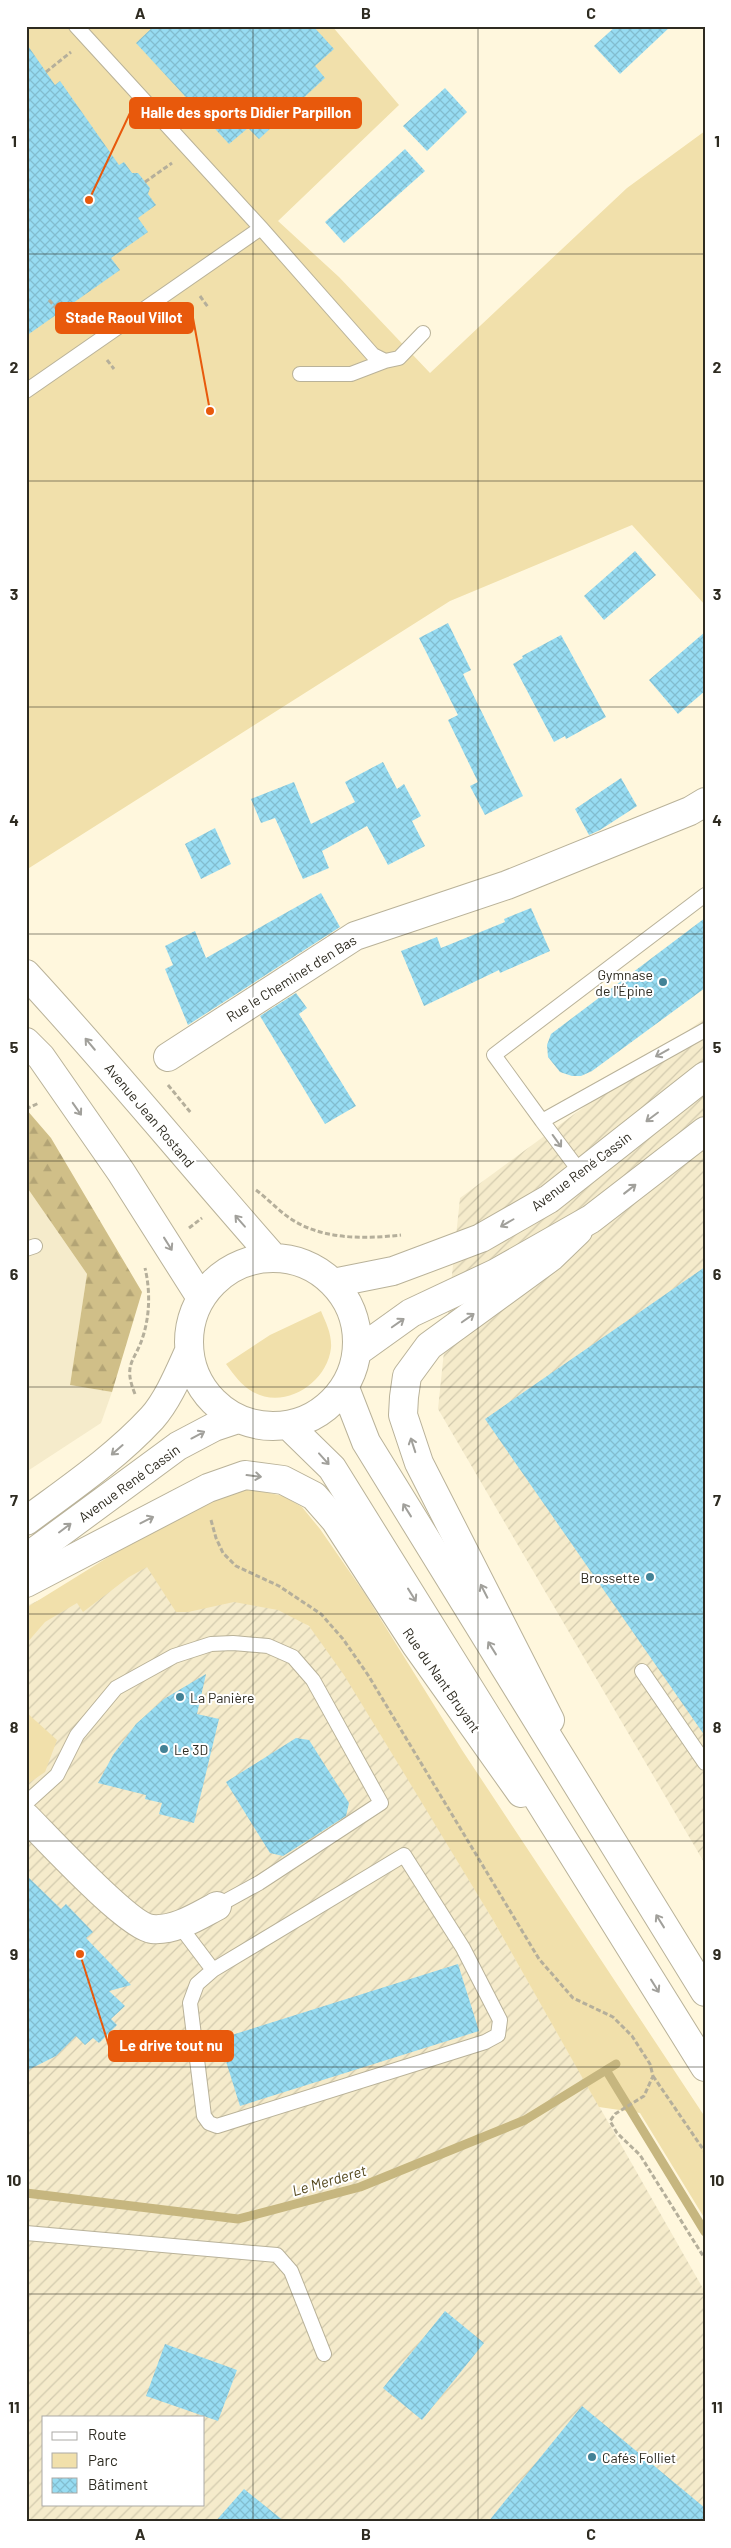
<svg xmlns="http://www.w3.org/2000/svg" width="731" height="2548" viewBox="0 0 731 2548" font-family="Barlow,sans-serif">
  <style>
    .built { fill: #f5ebcb }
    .industrial { fill: url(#industrial-furrows); fill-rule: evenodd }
    .green { fill: #f1e0ab }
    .forest { fill: url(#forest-firs) }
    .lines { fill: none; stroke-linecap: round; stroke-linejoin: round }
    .stream { stroke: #c6b67f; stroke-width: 9 }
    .building { fill: url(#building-cross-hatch) }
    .lane-casing { stroke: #b9b299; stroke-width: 16 }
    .street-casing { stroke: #b9b299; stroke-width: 30 }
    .secondary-casing { stroke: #b9b299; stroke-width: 30 }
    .path { stroke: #b5af9b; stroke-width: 3; stroke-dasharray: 5 2.5; stroke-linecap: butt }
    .lane { stroke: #fff; stroke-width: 14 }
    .street { stroke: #fff; stroke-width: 28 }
    .secondary { stroke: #fff; stroke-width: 28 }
    .oneway { stroke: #a1a09b }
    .grid { fill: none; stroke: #2e2b21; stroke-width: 1; stroke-opacity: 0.55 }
    .poi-dot { fill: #438296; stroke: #fff; stroke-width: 2 }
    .labels { text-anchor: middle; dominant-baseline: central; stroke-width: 4; stroke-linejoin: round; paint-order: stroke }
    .poi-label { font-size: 14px; fill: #2e2b21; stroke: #fff; text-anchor: start }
    .street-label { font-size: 14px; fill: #2e2b21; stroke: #fff }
    .water-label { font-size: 15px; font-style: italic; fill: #52461b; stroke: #fff }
    .leader { fill: none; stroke: #e8590c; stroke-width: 2 }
    .callout-dot { fill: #e8590c; stroke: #fff; stroke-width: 2 }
    .callout { fill: #e8590c; stroke: #e8590c; stroke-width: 2 }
    .callout-label { font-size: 15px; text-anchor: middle; font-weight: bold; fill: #fff }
    .neatline { fill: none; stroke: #2e2b21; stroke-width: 2 }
    .grid-label { font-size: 16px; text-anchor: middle; font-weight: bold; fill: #2e2b21 }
  </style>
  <defs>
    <pattern id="industrial-furrows" width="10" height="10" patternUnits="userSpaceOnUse" patternTransform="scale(1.25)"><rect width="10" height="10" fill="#f5ebcb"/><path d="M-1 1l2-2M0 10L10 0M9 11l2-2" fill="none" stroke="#d2caae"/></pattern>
    <pattern id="forest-firs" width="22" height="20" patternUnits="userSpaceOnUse" patternTransform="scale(1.25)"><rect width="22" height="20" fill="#d0bf88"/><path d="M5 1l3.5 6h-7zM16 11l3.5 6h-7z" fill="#b3a475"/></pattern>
    <pattern id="building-cross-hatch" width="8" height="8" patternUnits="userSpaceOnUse" patternTransform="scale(1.25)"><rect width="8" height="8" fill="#97dcf2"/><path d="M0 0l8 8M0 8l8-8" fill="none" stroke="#82bdcf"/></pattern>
  </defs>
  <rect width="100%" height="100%" fill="#fff7dd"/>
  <path class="built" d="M 26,1186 L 87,1274 L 70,1385 L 112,1392 L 101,1423 L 26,1472 Z"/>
  <path class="industrial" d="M 705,1018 L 705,1864 L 438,1409 L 460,1198 Z
    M 177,1540 L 264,1591 L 326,1640 L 493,1920 L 705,2292 L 705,2522 L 26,2522 L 26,1606 ZM 44,2417 L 204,2417 L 204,2504 L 44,2504 Z"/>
  <path class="green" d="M 26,26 L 332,26 L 399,105 L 278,221 L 339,277 L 430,373 L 627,188 L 705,131 L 705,605 L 632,525 L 450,601 L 26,870 Z
    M 321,1311 C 326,1323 332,1334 331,1348 C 327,1383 285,1410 253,1392 C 241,1385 234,1375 226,1364 L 270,1335 Z
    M 252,1489 L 283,1496 L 302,1507 L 320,1529 L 365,1594 L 462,1750 L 705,2117 L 705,2219 L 640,2113 L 599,2107 L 493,1920 L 416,1793 L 344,1675 L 309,1626 L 278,1610 L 234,1602 L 188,1612 L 176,1612 L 147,1567 L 129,1577 L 83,1612 L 77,1603 L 45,1622 L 26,1644 L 26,1608 L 152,1530 L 225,1492 Z
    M 26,1712 L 57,1740 L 45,1772 L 26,1785 Z"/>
  <path class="forest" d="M 26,1109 L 51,1138 L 142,1292 L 112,1392 L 70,1385 L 87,1274 L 26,1186 Z"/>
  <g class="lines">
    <path class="stream" d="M 606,2070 L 705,2232
      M 26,2193 L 238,2219 L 360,2187 L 525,2120 L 616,2064"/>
  </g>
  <path class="building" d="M 154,26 L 313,26 L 334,49 L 315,66 L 325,78 L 259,139 L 248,128 L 229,144 L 136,43 Z
    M 616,26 L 671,26 L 620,74 L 594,46 Z
    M 26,43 L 55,85 L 60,81 L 119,165 L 124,162 L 132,173 L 138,173 L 150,188 L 148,194 L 156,205 L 138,218 L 148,232 L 111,258 L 120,270 L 26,336 Z
    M 445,88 L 467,112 L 427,151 L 403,126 Z
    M 405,149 L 425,171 L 344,243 L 325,222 Z
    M 635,551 L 656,575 L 604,620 L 584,596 Z
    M 448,623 L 471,670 L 463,674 L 523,796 L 485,815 L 470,786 L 478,782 L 448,720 L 458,715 L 419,638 Z
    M 705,632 L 705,691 L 678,714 L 649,680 Z
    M 561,635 L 606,717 L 566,739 L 565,736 L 554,742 L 513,664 L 523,658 L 522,656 Z
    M 383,762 L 397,789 L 404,784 L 421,816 L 412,821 L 425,846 L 388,865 L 367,826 L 322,851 L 329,868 L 303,879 L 275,818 L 261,823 L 251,799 L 294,782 L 311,824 L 355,802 L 345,782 Z
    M 621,778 L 637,806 L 600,830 L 589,835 L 575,809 Z
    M 215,828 L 231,864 L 201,879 L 185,844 Z
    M 321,893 L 340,927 L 188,1025 L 165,969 L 173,965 L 165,946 L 195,931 L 206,958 Z
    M 531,908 L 550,951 L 500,973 L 499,970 L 424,1006 L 401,951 L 437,937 L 441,948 L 505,922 L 504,919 Z
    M 705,918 L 705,988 L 592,1071 L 581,1076 L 572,1076 L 560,1072 L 548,1057 L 547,1045 L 551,1034 Z
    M 296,993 L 307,1008 L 299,1014 L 356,1106 L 325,1124 L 260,1016 Z
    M 705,1267 L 705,1736 L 485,1419 Z
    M 206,1674 L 197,1714 L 219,1719 L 194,1823 L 159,1814 L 162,1803 L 145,1799 L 146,1795 L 98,1783 L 113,1755 L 136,1724 L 164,1699 Z
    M 296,1738 L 309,1740 L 349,1803 L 346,1816 L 283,1856 L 270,1853 L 226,1782 Z
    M 26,1875 L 61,1909 L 66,1904 L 93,1932 L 86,1938 L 131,1985 L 109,1991 L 125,2006 L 111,2019 L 117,2025 L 99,2043 L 93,2038 L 85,2045 L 76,2036 L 56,2056 L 26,2071 Z
    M 458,1964 L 479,2031 L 240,2106 L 219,2039 Z
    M 445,2311 L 484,2343 L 422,2420 L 383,2388 Z
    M 165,2344 L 237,2370 L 218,2421 L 146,2396 Z
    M 582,2406 L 705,2508 L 705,2522 L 488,2522 Z
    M 244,2489 L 285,2522 L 215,2522 Z"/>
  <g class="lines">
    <defs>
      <path id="lane" d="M 76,26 L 261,228 L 373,355 L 385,361 L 399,358 L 423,333
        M 300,374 L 351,374 L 385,361
        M 26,391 L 261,228
        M 542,1121 L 494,1055 L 705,895
        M 581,1173 L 542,1121 L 705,1030
        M 26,1249 L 35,1246
        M 642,1671 L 705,1763
        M 26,1803 L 57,1775 L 77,1735 L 116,1688 L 174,1656 L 211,1644 L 233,1643 L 268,1646 L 293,1657 L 313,1680 L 381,1803 L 259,1883 L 217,1906
        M 179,1925 L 213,1970 L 404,1855 L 463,1948 L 500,2020 L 498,2035 L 485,2042 L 217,2126 L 209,2123 L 204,2116 L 190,2003 L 197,1984 L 213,1970
        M 26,2233 L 277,2255 L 291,2271 L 324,2354"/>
      <path id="street" d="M 168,1057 L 355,936 L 507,885 L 690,811 L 705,802
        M 26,1583 L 208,1488 L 245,1475 L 283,1480 L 314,1496 L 335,1520 L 416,1645 L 521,1793
        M 550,1720 L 419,1463 L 403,1415 L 404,1397 L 407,1376 L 429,1346 L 551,1257 L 578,1231
        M 26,1817 C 47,1838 129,1927 152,1929 C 175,1931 198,1916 217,1906"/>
      <path id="secondary" d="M 26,974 C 111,1066 190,1163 273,1257
        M 26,1042 L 41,1057 L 121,1172 L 201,1298
        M189 1342a84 84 0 1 1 168 0a84 84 0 1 1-168 0Z
        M 333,1283 L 393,1271 L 481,1238 L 549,1199 L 705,1076
        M 358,1351 L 411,1313 L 496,1273 L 591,1219 L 705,1131
        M 345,1388 L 366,1442 L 705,1992
        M 289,1426 L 332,1468 L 705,2067
        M 26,1521 C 69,1489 115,1458 152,1418 C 168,1400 179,1373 189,1351
        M 26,1558 L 178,1446 L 214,1427 L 238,1419"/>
    </defs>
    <use href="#lane" class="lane-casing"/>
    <use href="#street" class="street-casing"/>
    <use href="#secondary" class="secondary-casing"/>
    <path class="path" d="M 46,72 L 71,52
      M 145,182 L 172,163
      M 200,296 L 208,307
      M 49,300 L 76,331
      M 107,360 L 114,369
      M 168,1085 L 191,1113
      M 26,1109 L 39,1103
      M 256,1190 C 268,1199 279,1211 291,1219 C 323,1240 365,1239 401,1235
      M 189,1228 L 202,1218
      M 135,1394 C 122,1362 136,1362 144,1333 C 150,1312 150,1289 145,1268
      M 211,1520 L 216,1538 L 223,1553 L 236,1566 L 279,1586 L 321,1614 L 343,1639 L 368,1675 L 539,1959 L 573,1998 L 613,2017 L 632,2036 L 650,2064 L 653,2076 L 644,2096 L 615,2114 L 610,2121 L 617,2133 L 640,2155 L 705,2259
      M 653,2076 L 705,2152"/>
    <use href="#lane" class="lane"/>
    <use href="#street" class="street"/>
    <use href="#secondary" class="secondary"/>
  </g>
  <defs><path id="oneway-shaft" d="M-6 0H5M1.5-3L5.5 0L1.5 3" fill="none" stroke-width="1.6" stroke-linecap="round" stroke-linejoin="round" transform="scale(1.25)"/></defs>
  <g class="oneway">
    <use href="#oneway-shaft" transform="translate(90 1044) rotate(-130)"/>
    <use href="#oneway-shaft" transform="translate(662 1053) rotate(151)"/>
    <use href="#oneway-shaft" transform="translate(77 1109) rotate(55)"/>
    <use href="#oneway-shaft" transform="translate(652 1117) rotate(143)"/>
    <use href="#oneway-shaft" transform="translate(557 1141) rotate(54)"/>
    <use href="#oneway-shaft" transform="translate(630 1189) rotate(-38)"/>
    <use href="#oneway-shaft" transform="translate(240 1221) rotate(-131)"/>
    <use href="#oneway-shaft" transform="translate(507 1223) rotate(150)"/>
    <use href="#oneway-shaft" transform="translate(168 1244) rotate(58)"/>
    <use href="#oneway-shaft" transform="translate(468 1318) rotate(-35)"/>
    <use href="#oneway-shaft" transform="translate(398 1323) rotate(-35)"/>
    <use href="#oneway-shaft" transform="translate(198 1435) rotate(-28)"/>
    <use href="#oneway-shaft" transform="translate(413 1445) rotate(-108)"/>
    <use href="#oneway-shaft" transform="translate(117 1450) rotate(139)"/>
    <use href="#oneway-shaft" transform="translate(324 1459) rotate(48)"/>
    <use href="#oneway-shaft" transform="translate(254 1476) rotate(7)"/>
    <use href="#oneway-shaft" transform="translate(407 1510) rotate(-122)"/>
    <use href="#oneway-shaft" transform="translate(147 1520) rotate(-27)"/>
    <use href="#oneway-shaft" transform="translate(65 1528) rotate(-37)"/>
    <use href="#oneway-shaft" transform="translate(484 1591) rotate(-117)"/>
    <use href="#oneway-shaft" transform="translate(412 1595) rotate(58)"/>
    <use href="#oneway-shaft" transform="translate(492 1648) rotate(-122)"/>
    <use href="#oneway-shaft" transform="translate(660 1921) rotate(-122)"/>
    <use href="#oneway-shaft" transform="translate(655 1986) rotate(58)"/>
  </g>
  <path class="grid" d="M 253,26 L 253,2522M 478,26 L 478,2522M 26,254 L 705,254M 26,481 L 705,481M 26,707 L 705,707M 26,934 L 705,934M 26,1161 L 705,1161M 26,1387 L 705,1387M 26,1614 L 705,1614M 26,1841 L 705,1841M 26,2067 L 705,2067M 26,2294 L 705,2294"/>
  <g class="poi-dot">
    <circle cx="663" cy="982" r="5"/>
    <circle cx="650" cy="1577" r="5"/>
    <circle cx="180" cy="1697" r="5"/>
    <circle cx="164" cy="1749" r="5"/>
    <circle cx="592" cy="2457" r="5"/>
  </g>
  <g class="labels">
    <g class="poi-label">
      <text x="653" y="974" text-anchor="end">Gymnase<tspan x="653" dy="16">de l'Épine</tspan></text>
      <text x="640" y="1577" text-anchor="end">Brossette</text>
      <text x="190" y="1697">La Panière</text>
      <text x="174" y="1749">Le 3D</text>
      <text x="602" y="2457">Cafés Folliet</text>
    </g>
    <g class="street-label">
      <text transform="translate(291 978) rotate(-32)">Rue le Cheminet d'en Bas</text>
      <text transform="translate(150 1115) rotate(50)">Avenue Jean Rostand</text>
      <text transform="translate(581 1171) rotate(-37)">Avenue René Cassin</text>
      <text transform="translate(129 1483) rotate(-36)">Avenue René Cassin</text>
      <text transform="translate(442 1680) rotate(55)">Rue du Nant Bruyant</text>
    </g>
    <g class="water-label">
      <text transform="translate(329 2180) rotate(-16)">Le Merderet</text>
    </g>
  </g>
  <path class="leader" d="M89 200L130 113M210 411L193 318M80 1954L109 2046"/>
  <g class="callout-dot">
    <circle cx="89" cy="200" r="5"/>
    <circle cx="210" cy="411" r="5"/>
    <circle cx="80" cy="1954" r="5"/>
  </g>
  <g class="callout">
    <rect x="130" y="98" width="231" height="30" rx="5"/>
    <rect x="56" y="303" width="137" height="30" rx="5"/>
    <rect x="109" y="2031" width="124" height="30" rx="5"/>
  </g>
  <g class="callout-label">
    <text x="246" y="118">Halle des sports Didier Parpillon</text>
    <text x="124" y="323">Stade Raoul Villot</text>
    <text x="171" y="2051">Le drive tout nu</text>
  </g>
  <rect width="731" height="2548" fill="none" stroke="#ffffff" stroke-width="55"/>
  <rect x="42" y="2416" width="162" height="90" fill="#ffffff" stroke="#abaaa6"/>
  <rect x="52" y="2432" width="25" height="8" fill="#ffffff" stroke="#abaaa6"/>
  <text x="88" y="2440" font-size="15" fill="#2e2b21">Route</text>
  <rect x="52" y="2453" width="25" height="15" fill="#f1e0ab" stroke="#abaaa6"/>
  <text x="88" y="2466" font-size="15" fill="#2e2b21">Parc</text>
  <rect x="52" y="2478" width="25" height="15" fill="url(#building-cross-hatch)" stroke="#abaaa6"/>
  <text x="88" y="2490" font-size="15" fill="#2e2b21">Bâtiment</text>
  <rect x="28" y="28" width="676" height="2492" class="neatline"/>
  <g class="grid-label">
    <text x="140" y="19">A</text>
    <text x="366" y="19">B</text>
    <text x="591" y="19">C</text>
    <text x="14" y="147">1</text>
    <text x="717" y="147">1</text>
    <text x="14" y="373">2</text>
    <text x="717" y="373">2</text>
    <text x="14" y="600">3</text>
    <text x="717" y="600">3</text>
    <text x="14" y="826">4</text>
    <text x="717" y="826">4</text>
    <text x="14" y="1053">5</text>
    <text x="717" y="1053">5</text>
    <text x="14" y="1280">6</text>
    <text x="717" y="1280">6</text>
    <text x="14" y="1506">7</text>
    <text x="717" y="1506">7</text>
    <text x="14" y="1733">8</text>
    <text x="717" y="1733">8</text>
    <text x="14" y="1960">9</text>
    <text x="717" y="1960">9</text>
    <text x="14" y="2186">10</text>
    <text x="717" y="2186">10</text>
    <text x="14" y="2413">11</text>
    <text x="717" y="2413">11</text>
    <text x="140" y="2540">A</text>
    <text x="366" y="2540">B</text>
    <text x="591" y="2540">C</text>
  </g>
</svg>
